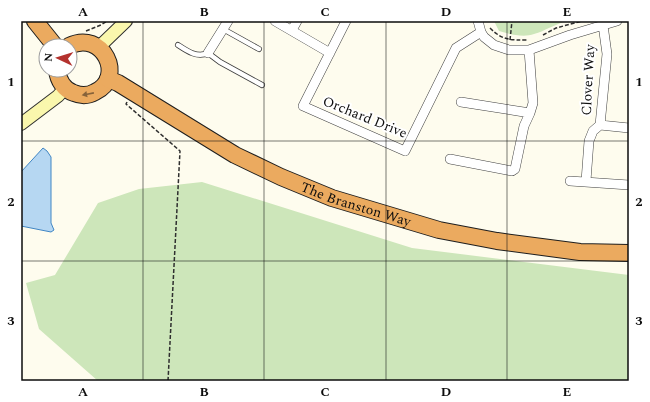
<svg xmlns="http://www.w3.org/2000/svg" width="650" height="402" viewBox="0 0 650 402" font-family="Spectral,serif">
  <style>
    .green { fill: #cde6ba }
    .water { fill: #b6d7f2; stroke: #4186c4 }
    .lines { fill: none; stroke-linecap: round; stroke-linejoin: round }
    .lane-casing { stroke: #404040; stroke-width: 6 }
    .street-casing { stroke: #404040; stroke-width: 10 }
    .secondary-casing { stroke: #2f2f2f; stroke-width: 14 }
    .highway-casing { stroke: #1e1e1e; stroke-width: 18 }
    .path { stroke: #2f2f2f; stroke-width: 1.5; stroke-dasharray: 4 2; stroke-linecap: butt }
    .lane { stroke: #fff; stroke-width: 4.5 }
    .street { stroke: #fff; stroke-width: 9 }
    .secondary { stroke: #faf7ad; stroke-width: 12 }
    .highway { stroke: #ebaa5f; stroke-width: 16 }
    .oneway { fill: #87633a }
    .grid { fill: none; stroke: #0d0d0d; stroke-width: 1; stroke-opacity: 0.55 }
    .labels { text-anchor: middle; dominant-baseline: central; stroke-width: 4; stroke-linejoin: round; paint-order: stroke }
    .street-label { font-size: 14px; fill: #0d0d0d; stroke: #fff }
    .neatline { fill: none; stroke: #0d0d0d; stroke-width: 1.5 }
    .grid-label { font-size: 13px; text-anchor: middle; font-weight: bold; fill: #0d0d0d }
  </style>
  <rect width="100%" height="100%" fill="#fefcee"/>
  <path class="green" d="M 494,21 L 567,21 C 555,24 545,31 534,34 C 523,38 510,34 499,31 Z
    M 202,182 L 412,248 L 629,275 L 629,381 L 98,381 L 39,329 L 26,283 L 55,275 L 98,203 L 139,189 Z"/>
  <path class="water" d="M 43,148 L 47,151 L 51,157 L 51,223 L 54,230 L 51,232 L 21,226 L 21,172 Z"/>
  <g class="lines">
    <defs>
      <path id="lane" d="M 223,29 L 259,49
        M 178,45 C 187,51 197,58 208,53 L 220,62 L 262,85"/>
      <path id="street" d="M 275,21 L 330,53
        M 346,21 L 303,106 L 405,151 L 456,48 L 481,32
        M 478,21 L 481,32 L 484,37 L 494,45 L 509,50 L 529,50 L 570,35 L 617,21
        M 292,30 L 297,21
        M 208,53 L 228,21
        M 461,102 L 530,113
        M 600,125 L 629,128
        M 450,159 L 512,171 L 515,169 L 524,126 L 530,113 L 533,103 L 529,50
        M 570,181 L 629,185
        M 586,181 L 589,141 L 593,131 L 600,125 L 607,54 L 603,25"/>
      <path id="secondary" d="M 99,47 L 126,21
        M 21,124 L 58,96 L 65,88"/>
      <g id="highway">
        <path d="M 35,21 L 55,46"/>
        <path d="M 57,70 C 58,80 64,90 74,93 C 81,96 88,96 95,92 C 126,78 103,29 69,46"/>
        <path id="s1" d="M 108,79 L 118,83 L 235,155 L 281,177 L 332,198 L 439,230 L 497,241 L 580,252 L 629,253"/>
      </g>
    </defs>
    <use href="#lane" class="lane-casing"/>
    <use href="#street" class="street-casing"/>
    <use href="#secondary" class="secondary-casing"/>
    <use href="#highway" class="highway-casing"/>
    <path class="path" d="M 490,28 C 503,41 511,40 528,40
      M 86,31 L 101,25 L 107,21
      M 543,35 L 556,28 L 582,21
      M 510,40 L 512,21
      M 127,102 L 126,104 L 180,151 L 168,381"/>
    <use href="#lane" class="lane"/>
    <use href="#street" class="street"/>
    <use href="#secondary" class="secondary"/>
    <use href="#highway" class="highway"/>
  </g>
  <defs><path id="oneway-solid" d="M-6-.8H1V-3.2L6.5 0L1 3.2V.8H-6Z"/></defs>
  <use class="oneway" href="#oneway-solid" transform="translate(88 94) rotate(169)"/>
  <path class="grid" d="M 143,21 L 143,381M 264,21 L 264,381M 386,21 L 386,381M 507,21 L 507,381M 21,141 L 629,141M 21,261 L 629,261"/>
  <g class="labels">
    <g class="street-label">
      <text transform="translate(588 80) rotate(-87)">Clover Way</text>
      <text transform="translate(365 117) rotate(22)">Orchard Drive</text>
      <text stroke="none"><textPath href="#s1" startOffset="279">The Branston Way</textPath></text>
    </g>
  </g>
  <rect width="650" height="402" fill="none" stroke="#ffffff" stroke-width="44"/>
  <g transform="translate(58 58) rotate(274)"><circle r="19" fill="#ffffff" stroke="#9e9e9e"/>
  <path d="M0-3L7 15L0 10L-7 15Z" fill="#b4322e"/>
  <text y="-6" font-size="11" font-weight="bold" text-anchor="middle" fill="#0d0d0d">N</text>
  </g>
  <rect x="22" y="22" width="606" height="358" class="neatline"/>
  <g class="grid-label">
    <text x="83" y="16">A</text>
    <text x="204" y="16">B</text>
    <text x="325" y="16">C</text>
    <text x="446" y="16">D</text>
    <text x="567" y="16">E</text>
    <text x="11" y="86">1</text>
    <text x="639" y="86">1</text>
    <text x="11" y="206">2</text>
    <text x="639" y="206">2</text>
    <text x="11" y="325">3</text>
    <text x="639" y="325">3</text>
    <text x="83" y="396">A</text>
    <text x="204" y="396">B</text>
    <text x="325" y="396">C</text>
    <text x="446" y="396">D</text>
    <text x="567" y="396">E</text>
  </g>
</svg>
